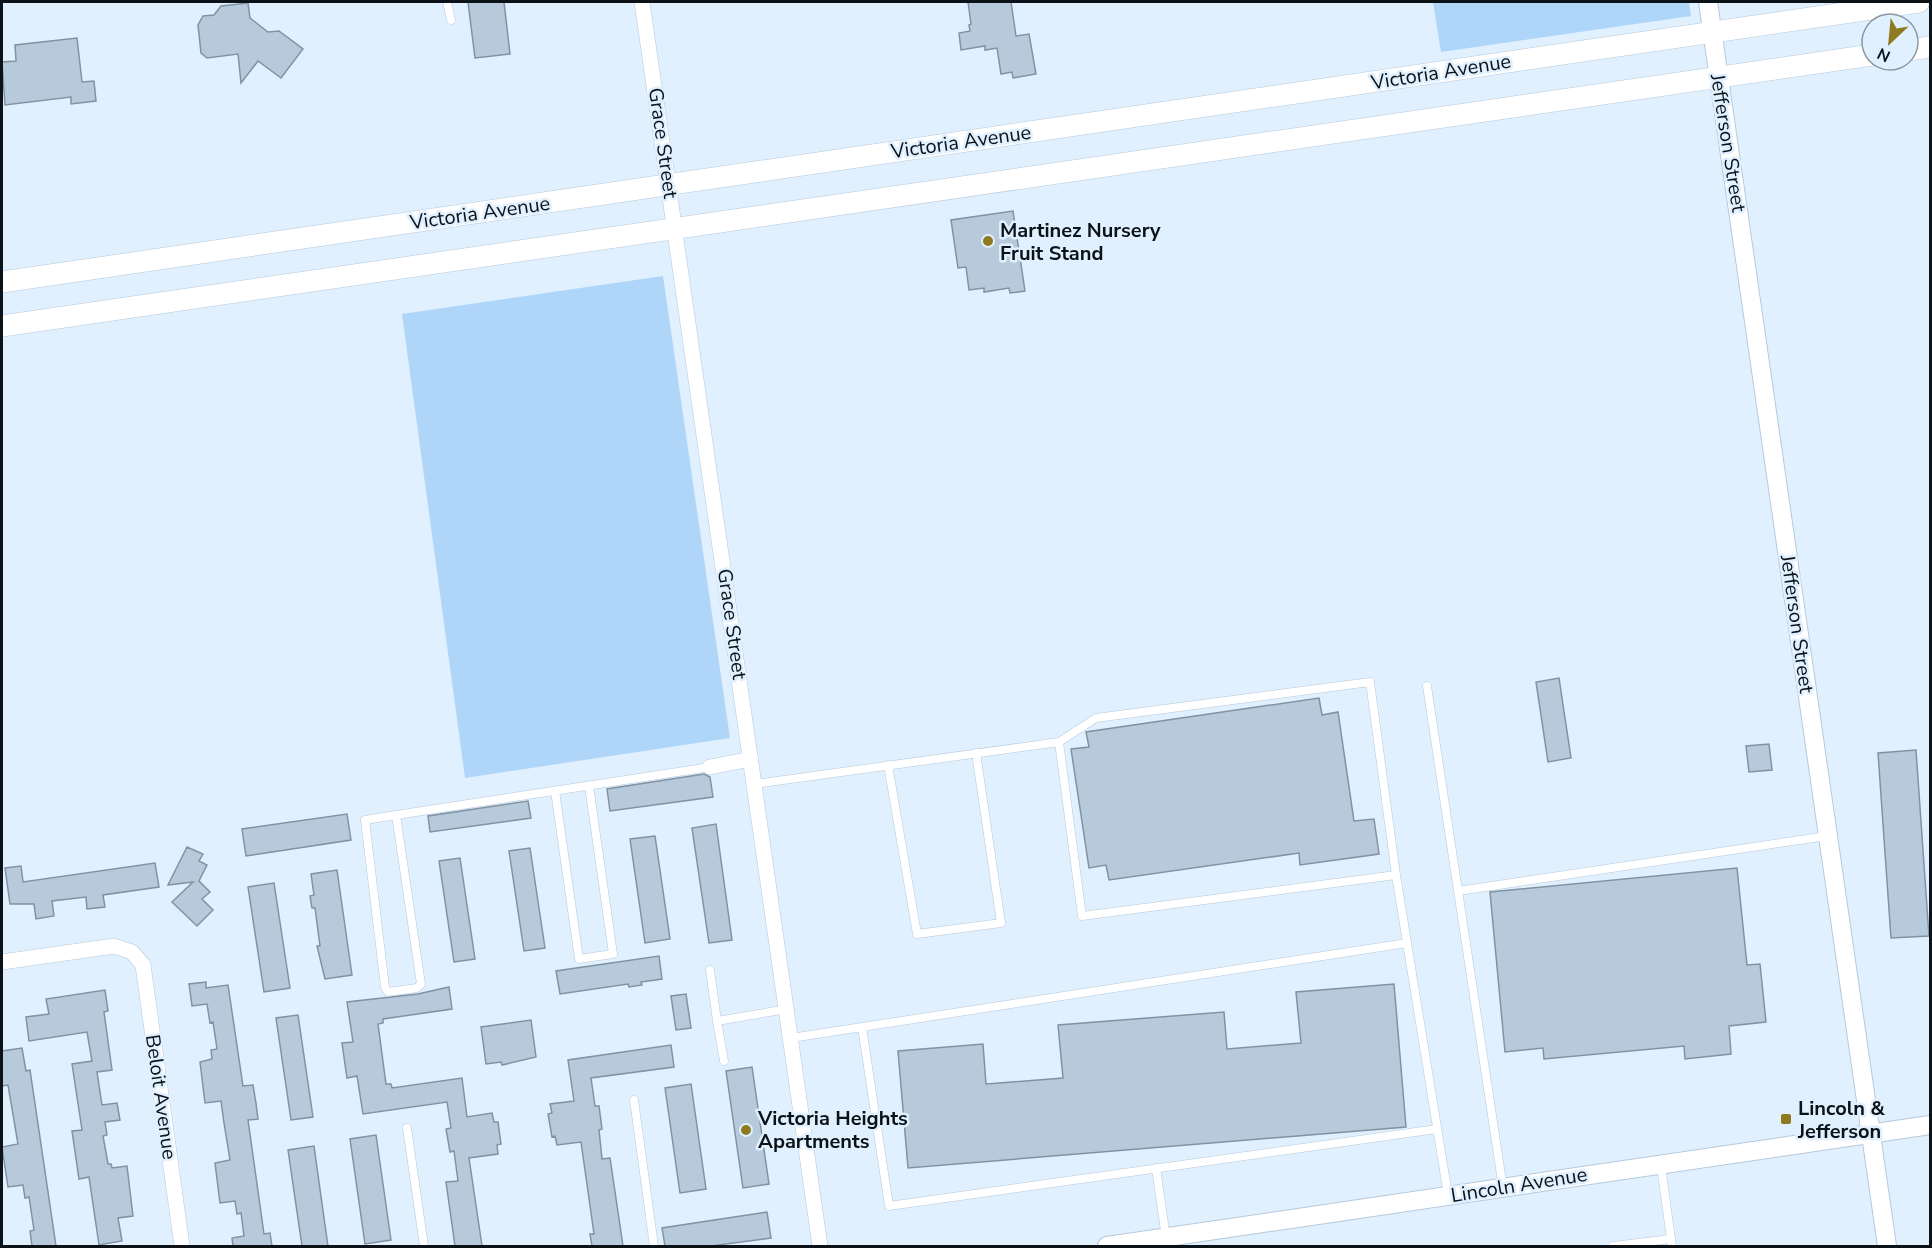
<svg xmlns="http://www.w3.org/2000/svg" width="1932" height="1248" viewBox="0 0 1932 1248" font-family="'Nunito Sans',sans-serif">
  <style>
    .green { fill: #afd6f8 }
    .building { fill: #b6cadb; stroke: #8193a3; stroke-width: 1.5 }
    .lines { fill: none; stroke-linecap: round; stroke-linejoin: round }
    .service-casing { stroke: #b6c9db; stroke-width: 9 }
    .minor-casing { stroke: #b6c9db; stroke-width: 16 }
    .tertiary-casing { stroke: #b6c9db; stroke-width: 20 }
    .secondary-casing { stroke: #b6c9db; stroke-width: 22 }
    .service { stroke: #fff; stroke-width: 8 }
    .minor { stroke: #fff; stroke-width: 15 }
    .tertiary { stroke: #fff; stroke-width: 18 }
    .secondary { stroke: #fff; stroke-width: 21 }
    .poi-dot { fill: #907a20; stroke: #e0f0fe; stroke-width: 2 }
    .labels { text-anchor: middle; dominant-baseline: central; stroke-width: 5; stroke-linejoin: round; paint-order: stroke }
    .street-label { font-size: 20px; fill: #0b1218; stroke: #e0f0fe }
    .poi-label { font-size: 20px; font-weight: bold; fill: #0b1218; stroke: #e0f0fe; text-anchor: start }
  </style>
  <rect width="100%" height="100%" fill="#e0f0fe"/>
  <path class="green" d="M 1433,2 L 1689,2 L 1691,16 L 1441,52 Z
    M 663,276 L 730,738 L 465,778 L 402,314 Z"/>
  <path class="building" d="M 468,2 L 504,2 L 510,54 L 475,58 Z
    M 968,2 L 1011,2 L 1016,36 L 1029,34 L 1036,74 L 1013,78 L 1012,72 L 1001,74 L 997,48 L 985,50 L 985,46 L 961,50 L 959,33 L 970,31 L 969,25 L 971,24 Z
    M 248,3 L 250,18 L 268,32 L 279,31 L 303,49 L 281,78 L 258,61 L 241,83 L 238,54 L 207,58 L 201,53 L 198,25 L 203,16 L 214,15 L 221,6 Z
    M 77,38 L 82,82 L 94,81 L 96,101 L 71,104 L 71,97 L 5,105 L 2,62 L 16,61 L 15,45 Z
    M 1013,211 L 1025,291 L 1010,293 L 1009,288 L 984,292 L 984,288 L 969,290 L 966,267 L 958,268 L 951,220 Z
    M 1559,678 L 1571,758 L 1548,762 L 1536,682 Z
    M 1319,698 L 1322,715 L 1338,712 L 1354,821 L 1374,819 L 1379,854 L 1300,865 L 1299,853 L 1109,880 L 1106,865 L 1089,868 L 1071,749 L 1089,747 L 1086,732 Z
    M 1769,744 L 1772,770 L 1749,772 L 1746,746 Z
    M 1916,750 L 1929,936 L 1891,938 L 1878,753 Z
    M 704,774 L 710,777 L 713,797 L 610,811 L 607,789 Z
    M 528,801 L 531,818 L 430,832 L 428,816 Z
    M 347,814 L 351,840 L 246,856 L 242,829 Z
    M 716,824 L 732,940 L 709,943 L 692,828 Z
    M 655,836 L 670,939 L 645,943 L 630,839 Z
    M 187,847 L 203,854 L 199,861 L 207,865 L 199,881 L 210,892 L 202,899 L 213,910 L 197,926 L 172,902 L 193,882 L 168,885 Z
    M 530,848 L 545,948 L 524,951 L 509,851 Z
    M 460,858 L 475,959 L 454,962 L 439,861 Z
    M 155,863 L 159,887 L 103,895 L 105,907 L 87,909 L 86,897 L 52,901 L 54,916 L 36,919 L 34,904 L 10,904 L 5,868 L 21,866 L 23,882 Z
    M 1737,868 L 1747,965 L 1760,964 L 1766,1022 L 1729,1026 L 1731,1054 L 1685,1059 L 1684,1046 L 1544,1059 L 1543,1048 L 1505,1052 L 1490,892 Z
    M 337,870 L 352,975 L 325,979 L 317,946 L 320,946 L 315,908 L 312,908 L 310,896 L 314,895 L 311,874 Z
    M 274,883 L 290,988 L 264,992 L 248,887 Z
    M 659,956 L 662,979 L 641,982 L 642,985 L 629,987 L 628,984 L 560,994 L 556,971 Z
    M 206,982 L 206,988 L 228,985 L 243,1086 L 253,1085 L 256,1103 L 258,1119 L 248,1120 L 264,1234 L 270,1233 L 272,1246 L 233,1246 L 232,1238 L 244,1236 L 241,1213 L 237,1214 L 235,1201 L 220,1203 L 215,1163 L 230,1160 L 224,1123 L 221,1101 L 205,1103 L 200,1062 L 212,1059 L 211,1050 L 217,1049 L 213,1022 L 210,1023 L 207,1004 L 192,1006 L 189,984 Z
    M 1394,984 L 1406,1127 L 908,1168 L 898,1051 L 983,1044 L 986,1084 L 1063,1078 L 1058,1025 L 1224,1012 L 1227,1049 L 1301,1043 L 1296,992 Z
    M 449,987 L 452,1009 L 383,1019 L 383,1023 L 378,1024 L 386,1084 L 391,1084 L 392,1088 L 462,1078 L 467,1117 L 492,1113 L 494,1122 L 498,1122 L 501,1144 L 497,1145 L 498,1154 L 469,1158 L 482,1246 L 455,1246 L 446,1182 L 458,1181 L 454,1151 L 450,1152 L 446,1129 L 451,1128 L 447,1102 L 363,1114 L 357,1076 L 347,1078 L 342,1043 L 353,1042 L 347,1002 L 418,994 Z
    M 105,990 L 108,1011 L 104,1012 L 112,1070 L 97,1072 L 102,1105 L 117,1103 L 120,1120 L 105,1122 L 107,1135 L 103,1136 L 108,1164 L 111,1164 L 112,1168 L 127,1166 L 133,1216 L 118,1218 L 122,1241 L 99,1245 L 89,1177 L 79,1179 L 72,1131 L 82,1130 L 72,1064 L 92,1061 L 87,1032 L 29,1041 L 26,1017 L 49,1014 L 46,999 Z
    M 686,994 L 691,1028 L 676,1030 L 671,996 Z
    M 298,1015 L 313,1117 L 291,1120 L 276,1018 Z
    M 531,1020 L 536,1057 L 502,1065 L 501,1062 L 486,1064 L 481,1027 Z
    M 671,1045 L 674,1067 L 591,1078 L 595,1106 L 599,1106 L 602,1129 L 599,1130 L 602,1159 L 610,1158 L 623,1246 L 592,1246 L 590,1234 L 594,1234 L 581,1142 L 557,1145 L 555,1136 L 552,1137 L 548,1114 L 552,1113 L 550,1104 L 574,1101 L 568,1060 Z
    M 22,1048 L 26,1071 L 30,1070 L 56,1246 L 32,1246 L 30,1231 L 34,1230 L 29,1197 L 25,1198 L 23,1185 L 8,1187 L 2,1147 L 18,1144 L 8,1085 L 2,1086 L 2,1051 Z
    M 752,1067 L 769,1184 L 743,1188 L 726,1071 Z
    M 691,1084 L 706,1189 L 680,1193 L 665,1088 Z
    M 376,1135 L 391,1240 L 365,1244 L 350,1139 Z
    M 314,1146 L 324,1218 L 328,1246 L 302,1246 L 288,1150 Z
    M 767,1212 L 771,1238 L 711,1246 L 665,1246 L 662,1228 Z"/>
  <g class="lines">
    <defs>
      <path id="service" d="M 447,2 L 451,20
        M 1427,686 L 1503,1188
        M 888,765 L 917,934 L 1001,923 L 976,753
        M 755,784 L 1059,742
        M 555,791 L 579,959 L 613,954 L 589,786
        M 396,815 L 421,984 L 417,988 L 388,992 L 385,987 L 365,820 L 396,815 L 691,770 L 710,767
        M 1396,875 L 1082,916 L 1059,742 L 1096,718 L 1370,682 L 1396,875 L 1448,1195
        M 1458,891 L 1827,836
        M 710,970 L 717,1021 L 787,1009
        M 717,1021 L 724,1061
        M 862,1027 L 889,1206 L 1437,1129
        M 791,1038 L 1407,943
        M 634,1100 L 654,1246
        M 407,1128 L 424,1246
        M 1661,1166 L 1672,1246
        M 1156,1168 L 1166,1238
        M 1613,1246 L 1671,1239"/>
      <path id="minor" d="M 642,2 L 820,1246
        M 710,767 L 751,759
        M 2,962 L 114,946 L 132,952 L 143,965 L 182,1246"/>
      <path id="tertiary" d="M 1708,2 L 1887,1246
        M 1107,1246 L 1930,1125"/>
      <path id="secondary" d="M 1908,50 L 1930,47
        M 2,282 L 1919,2
        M 2,326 L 1872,55"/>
    </defs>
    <use href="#service" class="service-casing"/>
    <use href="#minor" class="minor-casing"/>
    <use href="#tertiary" class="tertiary-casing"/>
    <use href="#secondary" class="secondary-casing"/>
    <use href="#service" class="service"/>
    <use href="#minor" class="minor"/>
    <use href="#tertiary" class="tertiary"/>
    <use href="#secondary" class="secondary"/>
  </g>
  <g class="poi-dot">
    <circle cx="988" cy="241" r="6"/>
    <rect x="1780" y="1113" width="12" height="12" rx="3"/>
    <circle cx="746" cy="1130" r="6"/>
  </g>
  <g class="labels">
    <g class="street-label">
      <text transform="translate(1441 72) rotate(-9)">Victoria Avenue</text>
      <text transform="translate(961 142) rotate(-8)">Victoria Avenue</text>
      <text transform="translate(663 143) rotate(82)">Grace Street</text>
      <text transform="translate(1728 143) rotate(81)">Jefferson Street</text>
      <text transform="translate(480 213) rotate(-8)">Victoria Avenue</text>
      <text transform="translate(732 624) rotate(82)">Grace Street</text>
      <text transform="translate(1797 624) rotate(82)">Jefferson Street</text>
      <text transform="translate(161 1097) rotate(82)">Beloit Avenue</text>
      <text transform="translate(1519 1185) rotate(-9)">Lincoln Avenue</text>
    </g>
    <g class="poi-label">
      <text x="1000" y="230">Martinez Nursery<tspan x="1000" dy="23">Fruit Stand</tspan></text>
      <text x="1798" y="1108">Lincoln &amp;<tspan x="1798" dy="23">Jefferson</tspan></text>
      <text x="758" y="1118">Victoria Heights<tspan x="758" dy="23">Apartments</tspan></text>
    </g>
  </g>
  <rect width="1932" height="1248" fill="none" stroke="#0b1218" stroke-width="6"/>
  <g transform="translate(1890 42) rotate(206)"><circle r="28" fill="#e0f0fe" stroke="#8b97a2" stroke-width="1.5"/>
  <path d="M0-4.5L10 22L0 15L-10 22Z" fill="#907a20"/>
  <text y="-9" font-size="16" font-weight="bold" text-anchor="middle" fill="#0b1218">N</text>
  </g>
</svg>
